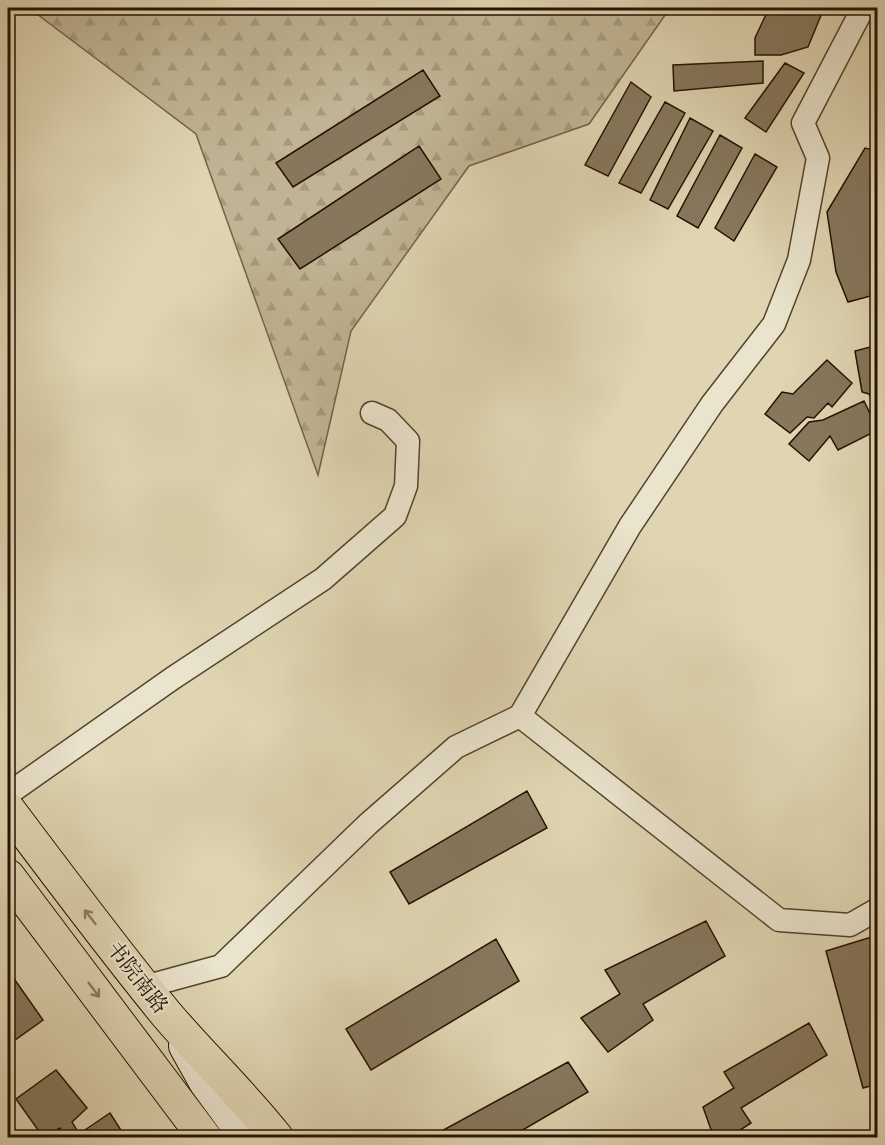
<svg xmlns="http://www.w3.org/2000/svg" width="885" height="1145" viewBox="0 0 885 1145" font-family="'EB Garamond','Noto Serif SC',serif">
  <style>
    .forest { fill: url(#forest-firs); stroke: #73634a; stroke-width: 1.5 }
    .building { fill: #86775d; stroke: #261200; stroke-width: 1.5 }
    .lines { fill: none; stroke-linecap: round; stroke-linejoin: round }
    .minor-casing { stroke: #54432c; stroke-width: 25 }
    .secondary-casing { stroke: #261200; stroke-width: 34 }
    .primary-casing { stroke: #261200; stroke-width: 35 }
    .minor { stroke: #eae4cd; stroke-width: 22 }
    .secondary { stroke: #eae4cd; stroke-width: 32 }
    .primary { stroke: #dfd5b2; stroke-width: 33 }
    .oneway { stroke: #8c7d62 }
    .labels { text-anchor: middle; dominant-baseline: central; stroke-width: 4.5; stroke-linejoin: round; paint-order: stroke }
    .street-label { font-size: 21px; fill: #261200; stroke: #eae4cd }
  </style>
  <defs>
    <pattern id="forest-firs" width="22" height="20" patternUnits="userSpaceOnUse" patternTransform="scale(1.5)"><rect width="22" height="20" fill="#c0b494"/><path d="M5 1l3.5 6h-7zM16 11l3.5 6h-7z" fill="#a59a7e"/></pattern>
  </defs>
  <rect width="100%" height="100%" fill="#dfd5b2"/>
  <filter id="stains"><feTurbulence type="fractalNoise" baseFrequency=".00333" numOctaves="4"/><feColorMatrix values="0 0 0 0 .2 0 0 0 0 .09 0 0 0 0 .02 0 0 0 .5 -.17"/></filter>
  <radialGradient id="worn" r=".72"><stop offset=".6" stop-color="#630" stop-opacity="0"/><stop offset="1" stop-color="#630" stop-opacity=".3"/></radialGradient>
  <path class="forest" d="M 29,8 L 670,8 L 589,124 L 469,166 L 351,331 L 318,475 L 196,134 Z"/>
  <path class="building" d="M 769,8 L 824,8 L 808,47 L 781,55 L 755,55 L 755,38 Z
    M 763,61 L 763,83 L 674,91 L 673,65 Z
    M 785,63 L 804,73 L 766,132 L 745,118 Z
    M 423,70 L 440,96 L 293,187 L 276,163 Z
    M 631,82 L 651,97 L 608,176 L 585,165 Z
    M 665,102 L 685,113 L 641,193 L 619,183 Z
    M 690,118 L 713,131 L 668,209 L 650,200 Z
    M 720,135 L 742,148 L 698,228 L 677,216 Z
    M 878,141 L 878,294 L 848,302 L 836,272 L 827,212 L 865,148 L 873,150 Z
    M 419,146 L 441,179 L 300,269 L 278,239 Z
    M 755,154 L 777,167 L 734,241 L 715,228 Z
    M 878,345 L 878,413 L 869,394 L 862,392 L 855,351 Z
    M 827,360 L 852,383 L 832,407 L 828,403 L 814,418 L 807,417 L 790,433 L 765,414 L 782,392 L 793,394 Z
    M 864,401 L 878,430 L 838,450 L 830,436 L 809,461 L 789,444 L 809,422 L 823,420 Z
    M 527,791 L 547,828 L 409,904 L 390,872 Z
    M 706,921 L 725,956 L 643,1004 L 653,1020 L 608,1052 L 581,1018 L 620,994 L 605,970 Z
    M 878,935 L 878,989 L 875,990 L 878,999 L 878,1084 L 863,1088 L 826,951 Z
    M 496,939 L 519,981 L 371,1070 L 346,1029 Z
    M 10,973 L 43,1020 L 8,1045 L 8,974 Z
    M 809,1023 L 827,1055 L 741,1108 L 751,1123 L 728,1138 L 714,1138 L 703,1107 L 734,1088 L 724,1072 Z
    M 568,1062 L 588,1092 L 509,1138 L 429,1138 Z
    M 56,1070 L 87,1108 L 72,1122 L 79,1134 L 110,1113 L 126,1138 L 65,1138 L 60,1128 L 43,1137 L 16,1099 Z"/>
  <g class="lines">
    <defs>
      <path id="minor" d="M 520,716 L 779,920 L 850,925 L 878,909
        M 8,794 L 173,678 L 323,579 L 395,516 L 406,486 L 408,441 L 388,420 L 372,413
        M 144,987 L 221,966 L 368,824 L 456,747 L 520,716 L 630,526 L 712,404 L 774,324 L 799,260 L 818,158 L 803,123 L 863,8"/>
      <path id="secondary" d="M 185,1046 L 205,1082 L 246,1138"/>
      <path id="primary" d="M 8,809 C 60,878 112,948 167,1015 C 203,1057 243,1095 277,1138
        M 8,876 L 205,1138"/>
    </defs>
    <use href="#minor" class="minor-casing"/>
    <use href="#secondary" class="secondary-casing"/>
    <use href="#primary" class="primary-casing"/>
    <use href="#minor" class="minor"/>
    <use href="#secondary" class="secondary"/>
    <use href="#primary" class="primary"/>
  </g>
  <defs><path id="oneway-shaft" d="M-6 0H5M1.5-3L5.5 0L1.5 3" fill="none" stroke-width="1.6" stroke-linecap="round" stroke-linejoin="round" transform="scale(1.5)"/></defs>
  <g class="oneway">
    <use href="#oneway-shaft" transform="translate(90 917) rotate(-128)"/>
    <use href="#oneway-shaft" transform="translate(94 990) rotate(53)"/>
  </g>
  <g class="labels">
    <g class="street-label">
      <text transform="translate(138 977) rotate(52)">书院南路</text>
    </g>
  </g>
  <rect width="885" height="1145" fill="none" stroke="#dfd5b2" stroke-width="30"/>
  <rect x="9" y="9" width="867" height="1127" fill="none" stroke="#261200" stroke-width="3"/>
  <rect x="15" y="15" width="855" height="1115" fill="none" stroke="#261200" stroke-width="1.5"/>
  <rect width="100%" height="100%" filter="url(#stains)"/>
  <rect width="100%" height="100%" fill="url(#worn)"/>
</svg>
